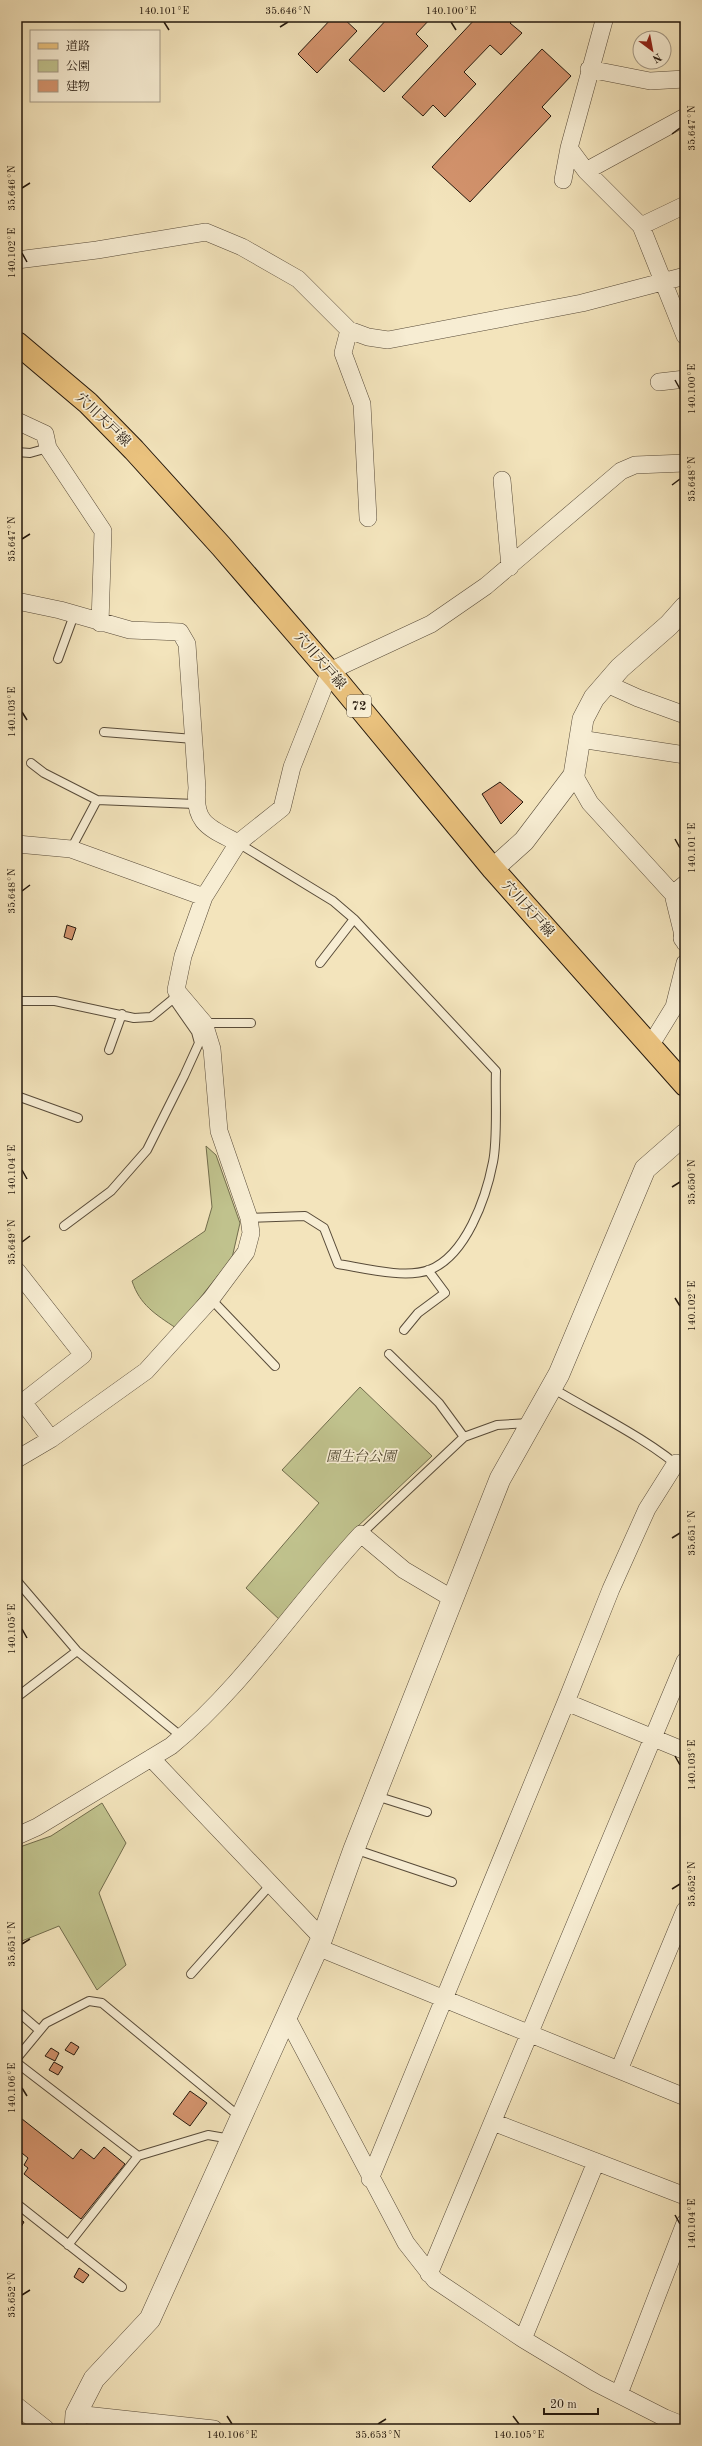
<svg xmlns="http://www.w3.org/2000/svg" width="702" height="2446" viewBox="0 0 702 2446" font-family="'Old Standard TT','Noto Serif JP',serif">
  <style>
    .green { fill: #c0c28d; stroke: #726d4d }
    .building { fill: #d3936d; stroke: #24180d }
    .lines { fill: none; stroke-linecap: round; stroke-linejoin: round }
    .service-casing { stroke: #584b39; stroke-width: 10 }
    .minor-casing { stroke: #584b39; stroke-width: 18 }
    .tertiary-casing { stroke: #584b39; stroke-width: 22 }
    .primary-casing { stroke: #24180d; stroke-width: 24 }
    .service { stroke: #f7edd3; stroke-width: 8 }
    .minor { stroke: #f7edd3; stroke-width: 17 }
    .tertiary { stroke: #f7edd3; stroke-width: 21 }
    .primary { stroke: #eac27e; stroke-width: 22 }
    .ticks { fill: none; stroke: #24180d; stroke-width: 1.5 }
    .labels { text-anchor: middle; dominant-baseline: central; stroke-width: 3.5; stroke-linejoin: round; paint-order: stroke }
    .shield { fill: #f7edd3; stroke: #635848; stroke-width: 1 }
    .shield-label { font-size: 13px; font-weight: bold; fill: #24180d }
    .street-label { font-size: 14px; fill: #24180d; stroke: #f7edd3 }
    .park-label { font-size: 14px; font-style: italic; fill: #534b33; stroke: #f7edd3 }
    .neatline { fill: none; stroke: #24180d; stroke-width: 1.5 }
    .ticks-label { font-size: 10px; text-anchor: middle; fill: #24180d }
  </style>
  <rect width="100%" height="100%" fill="#f3e4bc"/>
  <filter id="stains"><feTurbulence type="fractalNoise" baseFrequency=".005" numOctaves="4"/><feColorMatrix values="0 0 0 0 .2 0 0 0 0 .09 0 0 0 0 .02 0 0 0 .5 -.17"/></filter>
  <radialGradient id="worn" r=".72"><stop offset=".6" stop-color="#630" stop-opacity="0"/><stop offset="1" stop-color="#630" stop-opacity=".3"/></radialGradient>
  <path class="green" d="M 206,1146 L 216,1155 L 240,1223 L 232,1258 L 176,1328 C 155,1314 140,1305 132,1281 L 205,1231 L 212,1207 Z
    M 360,1387 L 432,1456 L 356,1528 L 281,1621 L 246,1588 L 319,1503 L 282,1470 Z
    M 102,1803 L 126,1843 L 99,1893 L 126,1965 L 97,1990 L 59,1926 L 17,1943 L 17,1848 L 51,1836 Z"/>
  <path class="building" d="M 333,17 L 342,17 L 357,31 L 317,73 L 298,54 Z
    M 389,17 L 432,17 L 416,34 L 428,46 L 384,92 L 349,60 Z
    M 477,17 L 516,17 L 510,23 L 522,33 L 501,55 L 490,45 L 464,72 L 476,84 L 445,117 L 433,105 L 423,116 L 402,97 Z
    M 542,49 L 571,76 L 542,107 L 551,116 L 470,202 L 432,167 Z
    M 500,782 L 523,802 L 501,824 L 482,794 Z
    M 67,925 L 76,928 L 72,940 L 64,937 Z
    M 71,2042 L 79,2047 L 74,2055 L 65,2050 Z
    M 51,2048 L 59,2053 L 55,2061 L 45,2056 Z
    M 54,2062 L 63,2067 L 58,2075 L 49,2070 Z
    M 190,2091 L 207,2103 L 190,2126 L 173,2114 Z
    M 17,2115 L 73,2159 L 81,2149 L 94,2159 L 104,2147 L 125,2164 L 81,2219 L 24,2174 L 28,2168 L 24,2165 L 28,2158 L 17,2149 Z
    M 17,2217 L 24,2222 L 18,2232 L 17,2231 Z
    M 79,2268 L 89,2275 L 83,2283 L 74,2277 Z"/>
  <g class="lines">
    <defs>
      <path id="service" d="M 17,452 L 30,453 L 48,448
        M 58,659 L 74,615
        M 104,732 L 194,739
        M 31,763 L 44,773 L 97,800 L 195,804
        M 238,843 L 333,901 L 354,919 L 496,1071 C 495,1097 498,1137 493,1162 C 486,1198 466,1256 429,1270 C 405,1279 363,1268 338,1264 L 324,1228 L 305,1216 L 249,1218
        M 71,849 L 97,800
        M 320,963 L 354,919
        M 17,1001 L 55,1001 L 134,1018 L 151,1017 L 173,999 L 174,994
        M 204,1023 L 251,1023
        M 109,1050 L 122,1014
        M 17,1096 L 78,1118
        M 64,1226 L 111,1191 L 147,1150 L 184,1076 L 199,1043 L 196,1032 L 173,999
        M 211,1299 L 275,1366
        M 404,1330 L 418,1313 L 445,1293 L 428,1270
        M 389,1354 L 439,1403 L 464,1437
        M 552,1388 C 592,1412 652,1441 685,1472
        M 361,1534 L 464,1437 L 497,1425 L 529,1423
        M 17,1581 L 77,1651 L 182,1737
        M 17,1697 L 77,1651
        M 376,1796 L 427,1812
        M 354,1849 L 452,1882
        M 191,1974 L 272,1883
        M 17,2011 L 39,2030
        M 17,2058 L 46,2023 L 89,2001 L 102,2003 L 240,2117
        M 17,2063 L 138,2156 L 208,2135 L 231,2139
        M 17,2204 L 122,2287
        M 68,2245 L 138,2156"/>
      <path id="minor" d="M 589,69 L 650,81 L 685,79
        M 569,148 L 586,171 L 641,226 L 685,336
        M 586,171 L 685,117
        M 563,180 L 569,148 L 605,17
        M 641,226 L 685,205
        M 17,260 L 97,250 L 206,232 L 242,247 L 298,279 L 349,330 L 343,353 L 362,404 L 368,518
        M 349,330 L 368,337 L 388,340 L 582,303 L 685,276
        M 659,382 L 685,379
        M 17,421 L 45,434 L 48,448 L 103,531 L 100,623
        M 502,480 L 510,567
        M 17,601 L 60,610 L 130,630 L 180,632 L 187,644 L 197,788 C 193,824 210,828 238,843
        M 607,684 L 638,698 L 685,715
        M 580,739 L 685,755
        M 574,775 L 590,803 L 673,894 L 685,943
        M 17,844 L 71,849 L 204,897
        M 673,894 L 685,884
        M 650,1046 L 674,1007 L 685,963
        M 17,1271 L 83,1355 L 23,1402 L 51,1439
        M 17,1459 L 51,1439 L 146,1371 L 211,1299 L 246,1252 L 251,1233 L 249,1218 L 219,1131 L 212,1049 L 204,1023 L 176,990 L 183,956 L 204,897 L 238,843 L 282,808 L 292,767 L 330,671 L 431,624 L 486,586 L 621,471 L 635,465 L 685,463
        M 566,1702 L 685,1751
        M 151,1758 L 322,1938
        M 17,1836 L 37,1827 L 171,1746 C 244,1686 297,1603 361,1534 L 404,1570 L 453,1599
        M 317,1947 L 685,2097
        M 287,2018 L 406,2243 L 435,2280 L 523,2339 L 596,2383 L 665,2418 L 685,2426
        M 619,2070 L 685,1910
        M 493,2122 L 685,2196
        M 370,2179 L 566,1702 L 611,1589 L 647,1509 L 676,1463
        M 429,2274 L 685,1661
        M 523,2339 L 596,2162
        M 619,2394 L 685,2223
        M 17,2406 L 46,2429
        M 76,2414 L 214,2429"/>
      <path id="tertiary" d="M 493,869 L 524,841 L 574,775 L 583,719 L 594,698 L 620,668 L 669,625 L 685,607
        M 684,938 L 685,938
        M 75,2429 L 76,2414 L 94,2379 L 150,2319 L 322,1938 L 354,1849 L 500,1479 L 559,1374 L 645,1169 L 685,1134"/>
      <path id="primary" d="M 17,343 L 88,403 L 134,450 L 221,546 L 335,678 L 493,869 L 685,1085"/>
    </defs>
    <use href="#service" class="service-casing"/>
    <use href="#minor" class="minor-casing"/>
    <use href="#tertiary" class="tertiary-casing"/>
    <use href="#primary" class="primary-casing"/>
    <use href="#service" class="service"/>
    <use href="#minor" class="minor"/>
    <use href="#tertiary" class="tertiary"/>
    <use href="#primary" class="primary"/>
  </g>
  <path class="ticks" d="M 164,22 L 169,30M 451,22 L 456,30M 280,27 L 288,22M 672,134 L 680,128M 22,188 L 30,183M 22,253 L 27,262M 675,380 L 680,389M 672,485 L 680,479M 22,539 L 30,534M 22,712 L 27,720M 675,839 L 680,848M 22,891 L 30,885M 22,1170 L 27,1179M 672,1187 L 680,1182M 22,1242 L 30,1236M 675,1298 L 680,1306M 672,1538 L 680,1533M 22,1629 L 27,1638M 675,1756 L 680,1765M 672,1889 L 680,1884M 22,1944 L 30,1939M 22,2088 L 27,2096M 675,2215 L 680,2224M 22,2295 L 30,2290M 227,2416 L 232,2424M 513,2416 L 519,2424M 378,2424 L 386,2419"/>
  <g class="labels">
    <rect class="shield" x="347" y="695" width="24" height="22" rx="3"/>
    <g class="shield-label">
      <text x="359" y="706">72</text>
    </g>
    <g class="street-label">
      <text transform="translate(103 420) rotate(44)">穴川天戸線</text>
      <text transform="translate(320 661) rotate(49)">穴川天戸線</text>
      <text transform="translate(528 909) rotate(48)">穴川天戸線</text>
    </g>
    <g class="park-label">
      <text x="361" y="1457">園生台公園</text>
    </g>
  </g>
  <rect width="702" height="2446" fill="none" stroke="#f3e4bc" stroke-width="44"/>
  <rect x="30" y="30" width="130" height="72" fill="#f7edd3" stroke="#a39884"/>
  <rect x="38" y="43" width="20" height="6" fill="#eac27e" stroke="#a39884"/>
  <text x="66" y="50" font-size="12" fill="#24180d">道路</text>
  <rect x="38" y="60" width="20" height="12" fill="#c0c28d" stroke="#a39884"/>
  <text x="66" y="70" font-size="12" fill="#24180d">公園</text>
  <rect x="38" y="80" width="20" height="12" fill="#d3936d" stroke="#a39884"/>
  <text x="66" y="90" font-size="12" fill="#24180d">建物</text>
  <g transform="translate(652 50) rotate(148)"><circle r="19" fill="#f7edd3" stroke="#a39884"/>
  <path d="M0-3L7 15L0 10L-7 15Z" fill="#8f2418"/>
  <text y="-6" font-size="11" font-weight="bold" text-anchor="middle" fill="#24180d">N</text>
  </g>
  <path d="M544 2408v6h54v-6" fill="none" stroke="#24180d" stroke-width="2"/>
  <text x="550" y="2408" font-size="12" fill="#24180d" stroke="#f7edd3" stroke-width="3" paint-order="stroke">20 m</text>
  <rect x="22" y="22" width="658" height="2402" class="neatline"/>
  <g class="ticks-label">
    <text x="164" y="14">140.101°E</text>
    <text x="288" y="14">35.646°N</text>
    <text x="451" y="14">140.100°E</text>
    <text transform="translate(691 128) rotate(-90)" y="4">35.647°N</text>
    <text transform="translate(11 188) rotate(-90)" y="4">35.646°N</text>
    <text transform="translate(11 253) rotate(-90)" y="4">140.102°E</text>
    <text transform="translate(691 389) rotate(-90)" y="4">140.100°E</text>
    <text transform="translate(691 479) rotate(-90)" y="4">35.648°N</text>
    <text transform="translate(11 539) rotate(-90)" y="4">35.647°N</text>
    <text transform="translate(11 712) rotate(-90)" y="4">140.103°E</text>
    <text transform="translate(691 848) rotate(-90)" y="4">140.101°E</text>
    <text transform="translate(11 891) rotate(-90)" y="4">35.648°N</text>
    <text transform="translate(11 1170) rotate(-90)" y="4">140.104°E</text>
    <text transform="translate(691 1182) rotate(-90)" y="4">35.650°N</text>
    <text transform="translate(11 1242) rotate(-90)" y="4">35.649°N</text>
    <text transform="translate(691 1306) rotate(-90)" y="4">140.102°E</text>
    <text transform="translate(691 1533) rotate(-90)" y="4">35.651°N</text>
    <text transform="translate(11 1629) rotate(-90)" y="4">140.105°E</text>
    <text transform="translate(691 1765) rotate(-90)" y="4">140.103°E</text>
    <text transform="translate(691 1884) rotate(-90)" y="4">35.652°N</text>
    <text transform="translate(11 1944) rotate(-90)" y="4">35.651°N</text>
    <text transform="translate(11 2088) rotate(-90)" y="4">140.106°E</text>
    <text transform="translate(691 2224) rotate(-90)" y="4">140.104°E</text>
    <text transform="translate(11 2295) rotate(-90)" y="4">35.652°N</text>
    <text x="232" y="2438">140.106°E</text>
    <text x="378" y="2438">35.653°N</text>
    <text x="519" y="2438">140.105°E</text>
  </g>
  <rect width="100%" height="100%" filter="url(#stains)"/>
  <rect width="100%" height="100%" fill="url(#worn)"/>
</svg>
